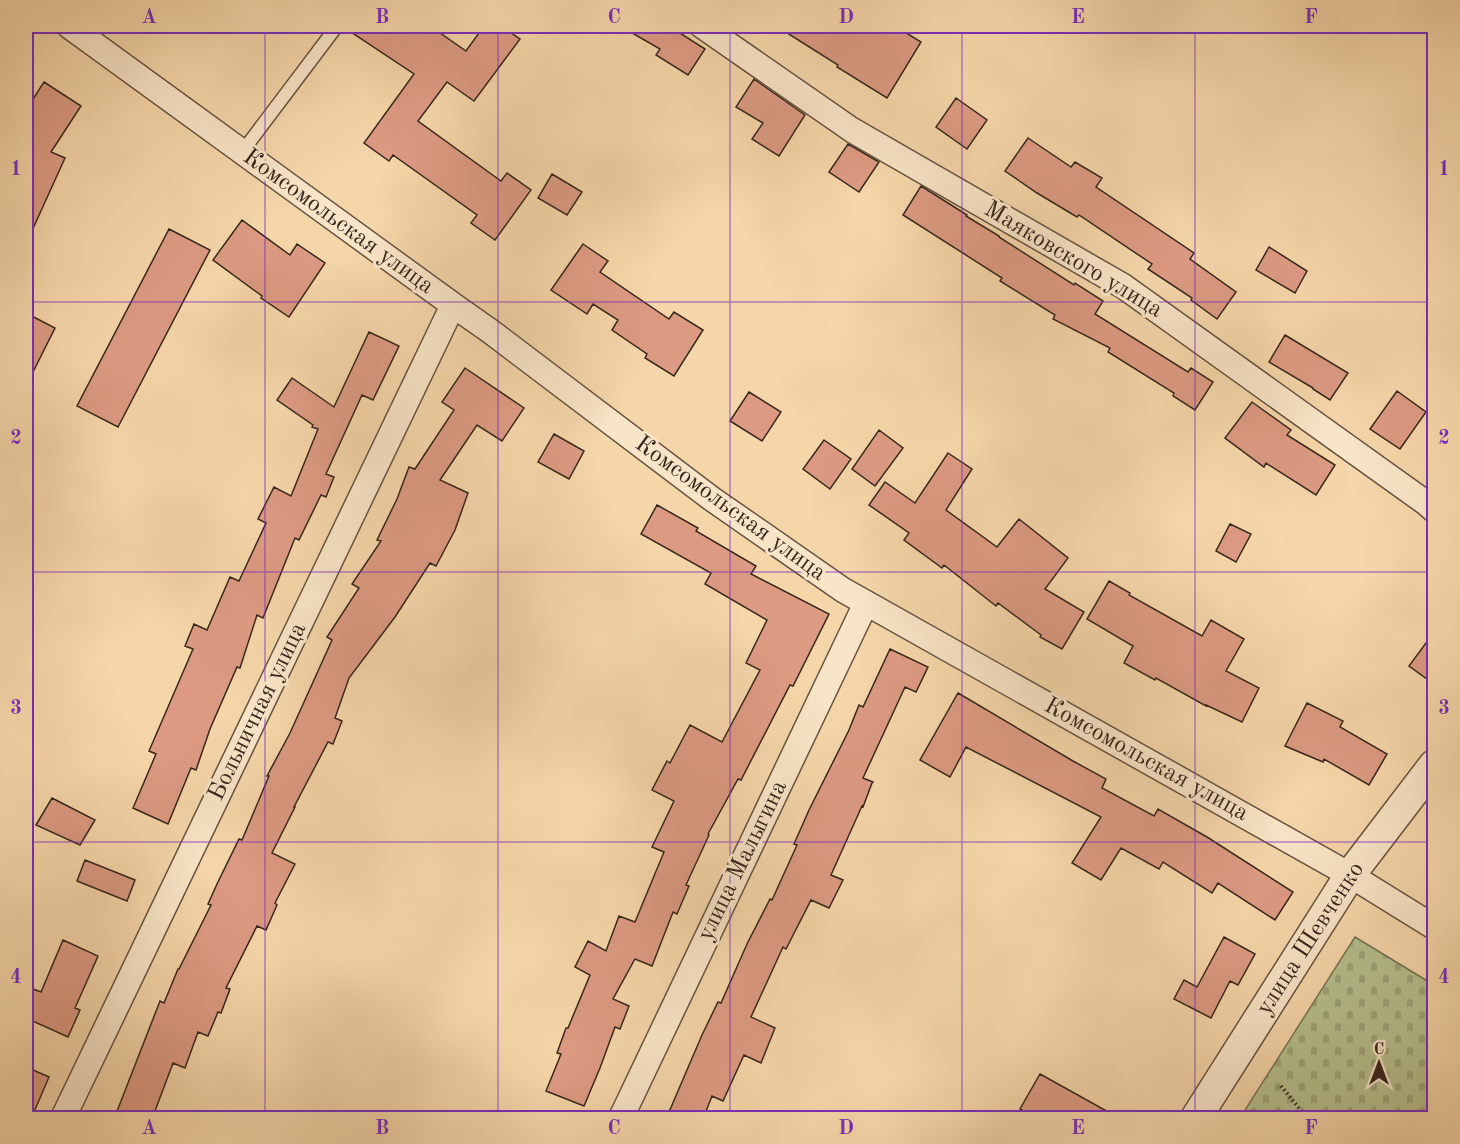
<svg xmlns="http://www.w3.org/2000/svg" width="1460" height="1144" viewBox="0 0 1460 1144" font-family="'Old Standard TT',serif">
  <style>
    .cemetery { fill: url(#cemetery-stones); stroke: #767356; stroke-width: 1.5 }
    .building { fill: #dc9a82; stroke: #36271e; stroke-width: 1.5 }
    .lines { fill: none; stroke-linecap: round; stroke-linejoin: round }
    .service-casing { stroke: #665341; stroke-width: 15 }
    .minor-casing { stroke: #665341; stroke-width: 27 }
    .tertiary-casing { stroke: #665341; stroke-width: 33 }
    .path { stroke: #36271e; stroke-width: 4; stroke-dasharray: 1.5 3; stroke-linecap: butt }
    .service { stroke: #f8e4c7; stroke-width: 12 }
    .minor { stroke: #f8e4c7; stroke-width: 24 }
    .tertiary { stroke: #f8e4c7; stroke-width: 30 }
    .grid { fill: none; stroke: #7b2cbf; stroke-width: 1.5; stroke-opacity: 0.55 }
    .labels { text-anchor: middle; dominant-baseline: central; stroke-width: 6; stroke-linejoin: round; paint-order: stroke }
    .street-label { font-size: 24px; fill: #36271e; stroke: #f8e4c7 }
    .neatline { fill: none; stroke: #7b2cbf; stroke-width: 2 }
    .grid-label { font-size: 20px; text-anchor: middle; font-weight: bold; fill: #7b2cbf }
  </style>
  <defs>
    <pattern id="cemetery-stones" width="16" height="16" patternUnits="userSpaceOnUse" patternTransform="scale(1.5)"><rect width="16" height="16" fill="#b5bf8d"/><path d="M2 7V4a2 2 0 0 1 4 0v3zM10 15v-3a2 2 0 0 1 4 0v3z" fill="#9ca479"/></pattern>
  </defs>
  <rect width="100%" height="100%" fill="#f5d6a9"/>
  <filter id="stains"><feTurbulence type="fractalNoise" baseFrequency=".00333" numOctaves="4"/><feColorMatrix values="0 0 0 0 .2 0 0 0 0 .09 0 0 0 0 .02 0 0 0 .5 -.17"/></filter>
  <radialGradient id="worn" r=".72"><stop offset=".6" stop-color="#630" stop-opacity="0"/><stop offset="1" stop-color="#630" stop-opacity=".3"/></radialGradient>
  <path class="cemetery" d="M 1355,937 L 1434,985 L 1434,1118 L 1240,1118 Z"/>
  <path class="building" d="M 345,26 L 430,26 L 466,51 L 484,26 L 501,26 L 520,39 L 474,101 L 447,82 L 418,121 L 501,181 L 507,173 L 531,190 L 495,240 L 471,223 L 477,215 L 393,155 L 389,161 L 364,143 L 414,74 L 345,28 Z
    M 620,26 L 669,26 L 705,49 L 688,75 L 656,55 L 660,49 Z
    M 776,26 L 895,26 L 921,42 L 887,98 L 837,67 L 838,65 Z
    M 754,79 L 805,115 L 779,156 L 752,139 L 763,123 L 736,107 Z
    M 44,82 L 81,106 L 51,152 L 65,158 L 26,244 L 26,110 Z
    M 956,98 L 987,120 L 967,149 L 936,127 Z
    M 1028,138 L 1071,167 L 1075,162 L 1102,178 L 1096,187 L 1194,253 L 1190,259 L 1236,292 L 1217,319 L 1191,300 L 1192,298 L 1148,269 L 1152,264 L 1079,215 L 1077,217 L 1037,193 L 1005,171 Z
    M 848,144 L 879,162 L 859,192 L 829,172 Z
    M 552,174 L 582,192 L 567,215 L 538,198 Z
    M 921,186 L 967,215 L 966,216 L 999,236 L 999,237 L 1074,285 L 1075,283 L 1103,301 L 1095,314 L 1188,372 L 1191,368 L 1213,382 L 1195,410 L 1173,396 L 1174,393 L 1108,352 L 1110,348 L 1053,319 L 1055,315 L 1000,281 L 1002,278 L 903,215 Z
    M 242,220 L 290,255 L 297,244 L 325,263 L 289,317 L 261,298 L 262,296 L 213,260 Z
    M 169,229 L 210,250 L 118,427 L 77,406 Z
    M 583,244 L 608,261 L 600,272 L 669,319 L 674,312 L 703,330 L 674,376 L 645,358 L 647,354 L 612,330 L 618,320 L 593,304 L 587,314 L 551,290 Z
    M 1269,247 L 1307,271 L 1295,293 L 1256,270 Z
    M 26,313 L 55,328 L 26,386 Z
    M 369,332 L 399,346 L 373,400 L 362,395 L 326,474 L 334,477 L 326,497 L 321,495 L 299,540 L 295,538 L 263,618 L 257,615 L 240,668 L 237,667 L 210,729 L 196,770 L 191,768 L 168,824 L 133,808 L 156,754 L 149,751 L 193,649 L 185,646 L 194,624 L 207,630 L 230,577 L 239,581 L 266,523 L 258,519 L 274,487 L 291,496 L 318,429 L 312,427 L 313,425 L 277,400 L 292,378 L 334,407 Z
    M 1285,335 L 1348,373 L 1330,400 L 1313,389 L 1313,388 L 1269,362 Z
    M 465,368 L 524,408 L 502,441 L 477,425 L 440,480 L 468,493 L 455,530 L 436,566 L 430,563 L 395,617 L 349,678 L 335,718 L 342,721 L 333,744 L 328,742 L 294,807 L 295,807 L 272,853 L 295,864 L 275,903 L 277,905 L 266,930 L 257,926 L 226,988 L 230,989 L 221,1013 L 218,1012 L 208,1036 L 198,1032 L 185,1068 L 173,1063 L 152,1119 L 114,1119 L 160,1001 L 164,1003 L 178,969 L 179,969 L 211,905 L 208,904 L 217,884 L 239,839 L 242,840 L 269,776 L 267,776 L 290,733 L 332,640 L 327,637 L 359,588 L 352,584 L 381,541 L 377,540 L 397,499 L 409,467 L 415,469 L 454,410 L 442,402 Z
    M 1397,391 L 1426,412 L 1400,449 L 1370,429 Z
    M 749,392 L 781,412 L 762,441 L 730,421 Z
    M 1252,402 L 1291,430 L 1287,435 L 1335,465 L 1316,495 L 1266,463 L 1264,467 L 1225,438 Z
    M 879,430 L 903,448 L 875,486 L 852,469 Z
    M 554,434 L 584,451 L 569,479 L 538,462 Z
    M 824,440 L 851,459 L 830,489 L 803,469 Z
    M 948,453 L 972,469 L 946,510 L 997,547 L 1019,519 L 1068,558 L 1045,589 L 1084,612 L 1062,649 L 1040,637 L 1041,635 L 998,603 L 996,606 L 944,565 L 942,568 L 904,540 L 909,533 L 869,505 L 885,482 L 915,503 Z
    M 657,505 L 698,528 L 696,531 L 756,566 L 751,574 L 829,614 L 793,686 L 790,685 L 741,780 L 738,779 L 708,834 L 709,835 L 686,885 L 689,886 L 677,914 L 673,912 L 652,966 L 635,959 L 613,999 L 629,1006 L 620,1029 L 615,1027 L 600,1068 L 584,1106 L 546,1091 L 561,1054 L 557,1053 L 566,1028 L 568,1028 L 590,975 L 575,967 L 588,941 L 606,951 L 619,916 L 635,922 L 664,852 L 652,847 L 674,801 L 652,790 L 667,761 L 670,763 L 690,725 L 722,742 L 760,670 L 746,663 L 767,620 L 705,584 L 711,573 L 641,534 Z
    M 1230,524 L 1251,534 L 1236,562 L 1216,551 Z
    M 1109,581 L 1130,593 L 1129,595 L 1202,636 L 1211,620 L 1244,639 L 1226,671 L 1259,688 L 1242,722 L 1206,705 L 1206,706 L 1156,678 L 1155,680 L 1124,663 L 1133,646 L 1087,619 Z
    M 1434,632 L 1434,684 L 1409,666 Z
    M 890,649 L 928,667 L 916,692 L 905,687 L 863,778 L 873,782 L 872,783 L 863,807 L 862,806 L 831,875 L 843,880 L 829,908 L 811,900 L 786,949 L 783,947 L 751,1017 L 775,1028 L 761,1063 L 744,1055 L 723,1101 L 712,1096 L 703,1119 L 666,1119 L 702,1035 L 718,1002 L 721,1003 L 747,944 L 770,899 L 772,900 L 797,845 L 794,844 L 809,810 L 849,730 L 859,705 L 863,707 Z
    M 958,693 L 1073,761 L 1106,779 L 1102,788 L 1154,816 L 1158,809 L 1207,837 L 1293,892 L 1275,920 L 1218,883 L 1212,893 L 1163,862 L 1159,869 L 1121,848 L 1101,880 L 1072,863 L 1101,817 L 966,747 L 950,777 L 920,760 Z
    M 1307,703 L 1343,721 L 1340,727 L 1387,754 L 1369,785 L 1324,759 L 1323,762 L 1285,746 Z
    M 52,798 L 95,820 L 80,845 L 36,825 Z
    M 85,860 L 135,880 L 127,901 L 77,881 Z
    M 1224,937 L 1255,954 L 1238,985 L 1230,981 L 1211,1018 L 1174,999 L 1184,980 L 1197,987 Z
    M 63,940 L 98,956 L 75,1008 L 80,1010 L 68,1037 L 26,1018 L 26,1005 L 33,989 L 41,992 Z
    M 26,1067 L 49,1077 L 31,1119 L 26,1119 Z
    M 1040,1074 L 1121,1119 L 1038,1119 L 1020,1109 Z"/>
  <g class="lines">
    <defs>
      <path id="service" d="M 242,152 L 337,26"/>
      <path id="minor" d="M 69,26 L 453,305 L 490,331 L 712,499 L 843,590 L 1350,875 L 1434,927
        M 702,26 L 852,130 L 1123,286 L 1426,503 L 1434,510
        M 63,1118 L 453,305
        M 621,1118 L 866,603"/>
      <path id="tertiary" d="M 1196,1118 L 1350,875 L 1434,765"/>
    </defs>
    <use href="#service" class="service-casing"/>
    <use href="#minor" class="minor-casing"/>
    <use href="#tertiary" class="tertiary-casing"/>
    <path class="path" d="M 1281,1086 L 1307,1118"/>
    <use href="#service" class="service"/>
    <use href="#minor" class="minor"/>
    <use href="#tertiary" class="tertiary"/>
  </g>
  <path class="grid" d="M 265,26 L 265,1118M 498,26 L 498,1118M 730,26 L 730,1118M 962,26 L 962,1118M 1195,26 L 1195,1118M 26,302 L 1434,302M 26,572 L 1434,572M 26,842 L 1434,842"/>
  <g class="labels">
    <g class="street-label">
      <text transform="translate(338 222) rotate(36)">Комсомольская улица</text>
      <text transform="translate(1073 260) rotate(31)">Маяковского улица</text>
      <text transform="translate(730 509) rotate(36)">Комсомольская улица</text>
      <text transform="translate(258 712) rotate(-64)">Больничная улица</text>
      <text transform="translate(1146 760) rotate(29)">Комсомольская улица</text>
      <text transform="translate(743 861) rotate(-64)">улица Малыгина</text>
      <text transform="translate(1311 939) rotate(-57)">улица Шевченко</text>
    </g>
  </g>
  <rect width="1460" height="1144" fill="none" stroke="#f5d6a9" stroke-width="66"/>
  <g transform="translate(1379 1063)" stroke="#f8e4c7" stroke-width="4.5" paint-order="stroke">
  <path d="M0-4.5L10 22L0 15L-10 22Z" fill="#36271e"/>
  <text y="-9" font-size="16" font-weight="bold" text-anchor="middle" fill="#36271e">С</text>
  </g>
  <rect x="33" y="33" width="1394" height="1078" class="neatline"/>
  <g class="grid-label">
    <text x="149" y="23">A</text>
    <text x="382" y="23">B</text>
    <text x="614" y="23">C</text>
    <text x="846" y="23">D</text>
    <text x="1078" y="23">E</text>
    <text x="1311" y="23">F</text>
    <text x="16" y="175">1</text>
    <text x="1444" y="175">1</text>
    <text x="16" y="444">2</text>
    <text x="1444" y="444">2</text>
    <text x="16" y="714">3</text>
    <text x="1444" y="714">3</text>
    <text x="16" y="983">4</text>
    <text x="1444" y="983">4</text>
    <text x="149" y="1134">A</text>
    <text x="382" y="1134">B</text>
    <text x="614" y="1134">C</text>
    <text x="846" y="1134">D</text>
    <text x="1078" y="1134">E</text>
    <text x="1311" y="1134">F</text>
  </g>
  <rect width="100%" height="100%" filter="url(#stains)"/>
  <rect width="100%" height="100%" fill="url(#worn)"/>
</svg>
